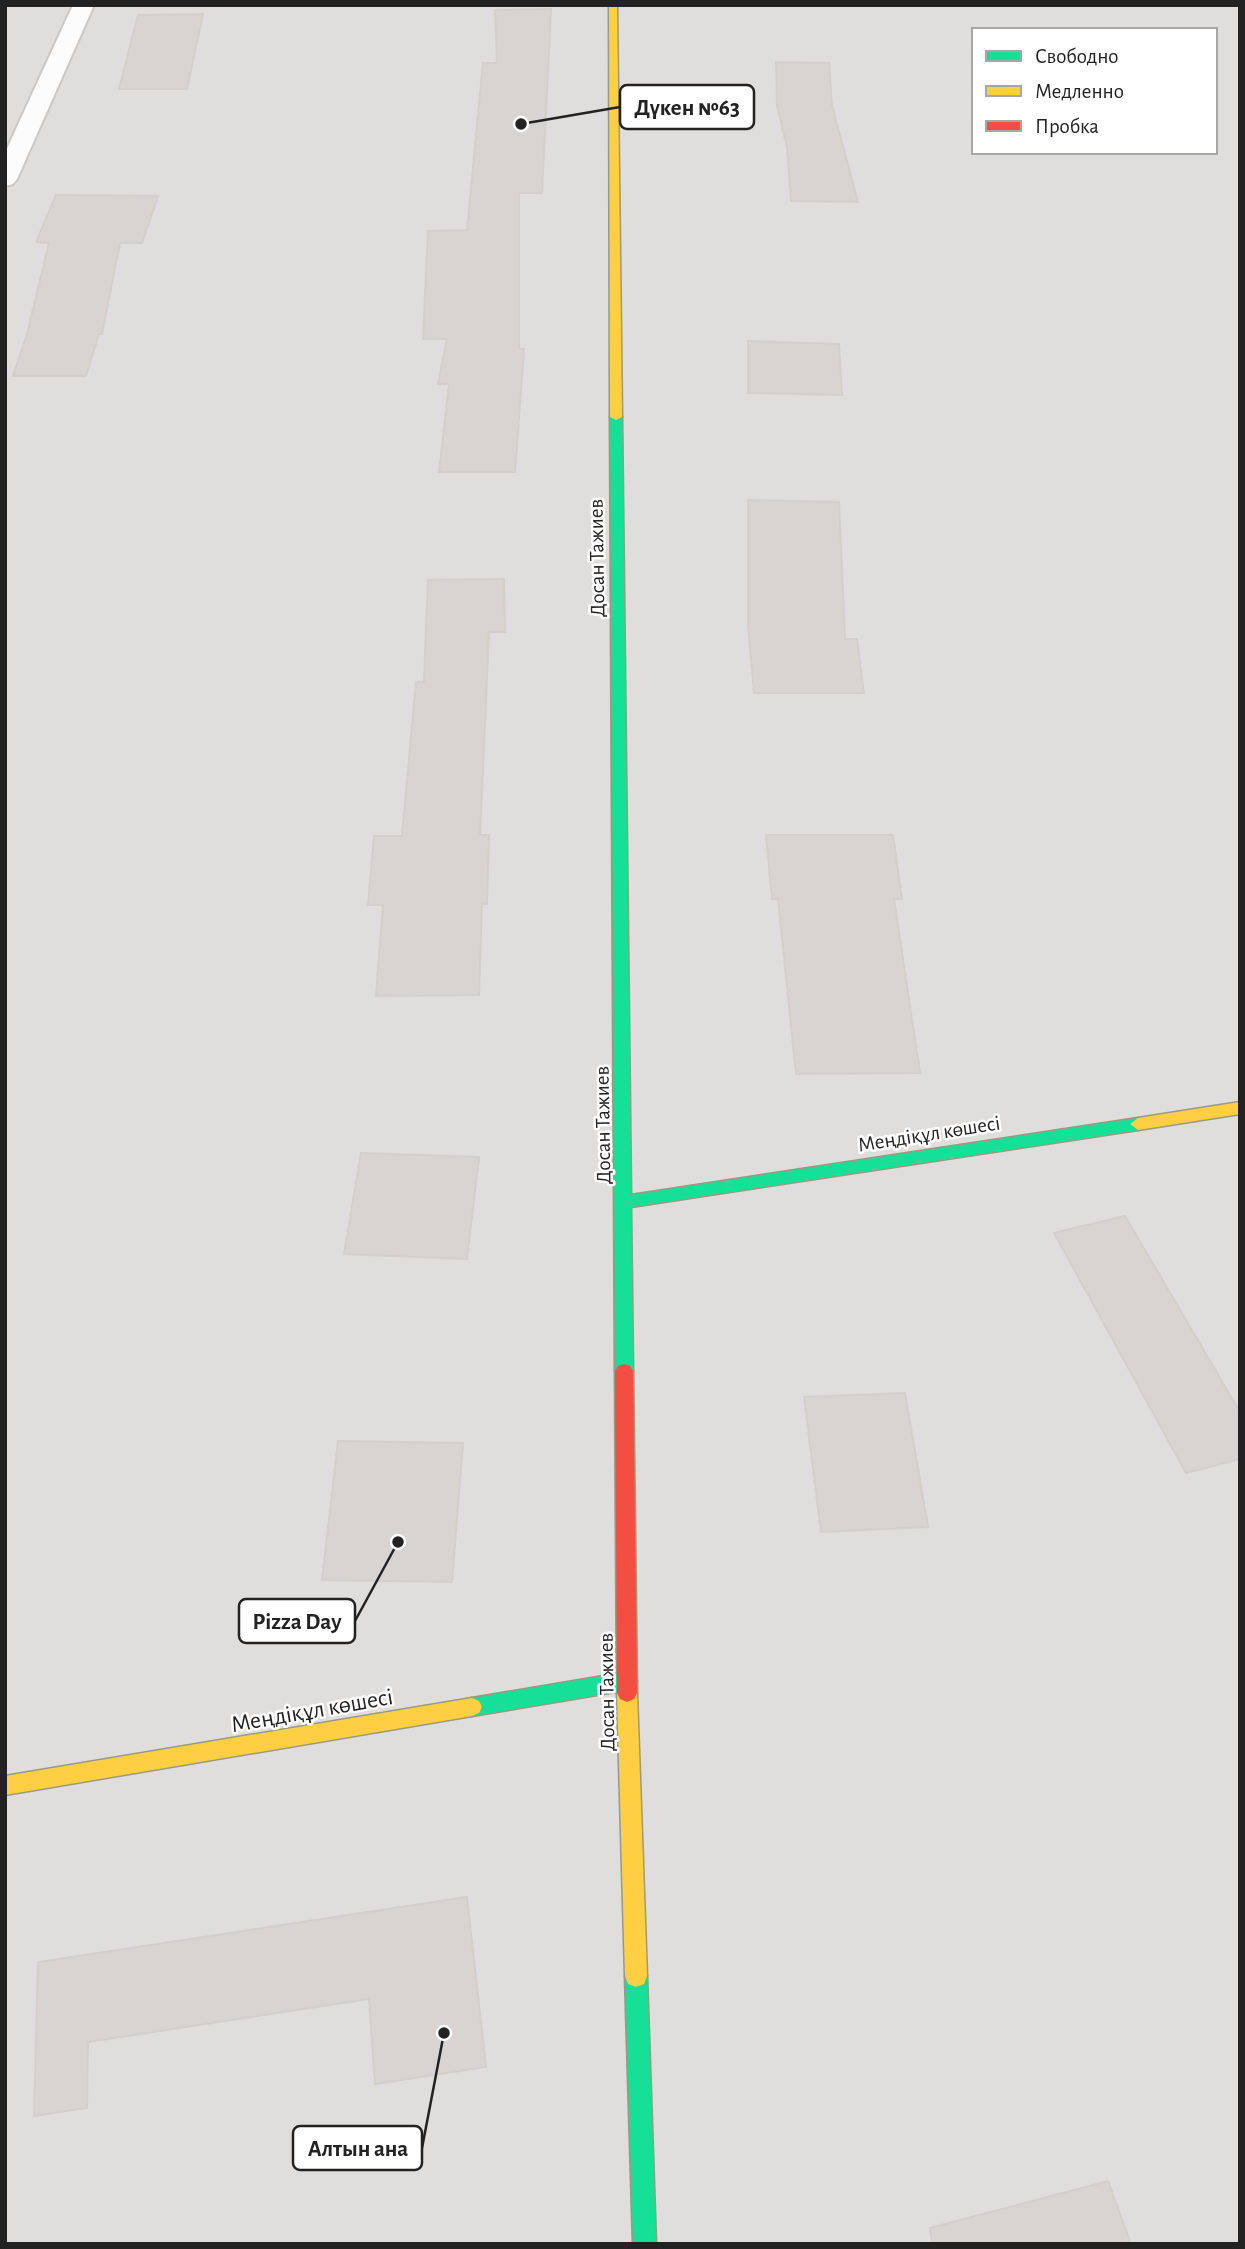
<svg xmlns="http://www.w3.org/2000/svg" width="1245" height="2249" viewBox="0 0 1245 2249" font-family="'Alegreya Sans',sans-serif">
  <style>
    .residential { fill: #dfdedc; fill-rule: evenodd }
    .building { fill: #d7d4d2; stroke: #d3d0cc; stroke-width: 2 }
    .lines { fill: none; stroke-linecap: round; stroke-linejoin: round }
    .street-casing { stroke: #c9c8c7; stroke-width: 4 }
    .fast-casing { stroke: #999a82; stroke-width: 3 }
    .slow-casing { stroke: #999a82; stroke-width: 3 }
    .jam-casing { stroke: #999a82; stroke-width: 3 }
    .street { fill: #fdfcfc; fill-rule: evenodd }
    .fast { fill: #16e098; fill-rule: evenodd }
    .slow { fill: #ffcf43; fill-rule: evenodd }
    .jam { fill: #f24e42; fill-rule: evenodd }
    .labels { text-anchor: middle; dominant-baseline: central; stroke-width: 5; stroke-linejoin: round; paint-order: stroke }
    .street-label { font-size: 21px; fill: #222; stroke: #fff }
    .near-street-label { font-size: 24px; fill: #222; stroke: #fff }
    .leader { fill: none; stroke: #222; stroke-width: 2.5 }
    .callout-dot { fill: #222; stroke: #fff; stroke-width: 2.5 }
    .callout { fill: #fff; stroke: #222; stroke-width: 2.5 }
    .callout-label { font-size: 23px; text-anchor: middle; font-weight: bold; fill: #222 }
  </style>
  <rect width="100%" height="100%" fill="#f0eeeb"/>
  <path class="residential" d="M 5,5 L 1240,5 L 1240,2244 L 5,2244 ZM 974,30 L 1215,30 L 1215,152 L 974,152 Z"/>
  <path class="building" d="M 551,9 L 542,193 L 519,193 L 519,349 L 524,349 L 515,472 L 439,472 L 449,384 L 438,384 L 447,339 L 423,339 L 428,231 L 467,230 L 483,63 L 497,63 L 495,10 Z
    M 203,14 L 187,89 L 119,89 L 138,15 Z
    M 776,62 L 829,63 L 832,106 L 858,202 L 791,201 L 787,147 L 777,105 Z
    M 56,195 L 158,196 L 142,243 L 120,243 L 102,334 L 99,334 L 86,376 L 13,376 L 27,334 L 49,243 L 36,242 Z
    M 748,341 L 839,344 L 842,395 L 748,393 Z
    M 748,500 L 839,502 L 845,639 L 857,639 L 864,693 L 754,693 L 748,625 Z
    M 504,579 L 505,632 L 489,632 L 480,835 L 489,835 L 487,904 L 482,904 L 479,995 L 376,996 L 383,905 L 368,905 L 374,836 L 402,836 L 416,682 L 424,682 L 428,580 Z
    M 766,835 L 893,835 L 902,899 L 894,899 L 920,1073 L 796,1074 L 778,899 L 772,899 Z
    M 361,1153 L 479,1157 L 467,1259 L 344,1254 Z
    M 1125,1216 L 1240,1412 L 1240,1459 L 1186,1473 L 1054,1233 Z
    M 905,1393 L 928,1527 L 821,1532 L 804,1397 Z
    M 338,1441 L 463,1443 L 452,1582 L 322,1580 Z
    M 467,1897 L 486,2067 L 375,2084 L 369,1999 L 88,2042 L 87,2108 L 34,2116 L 38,1962 Z
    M 1108,2181 L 1131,2244 L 932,2244 L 930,2228 Z"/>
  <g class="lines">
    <defs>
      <path id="street" d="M 73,5 L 94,5 L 17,179 L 13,184 L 5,186 L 5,153 Z"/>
      <path id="fast" d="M 616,414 L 622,417 L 631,1195 L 1138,1118 L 1146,1124 L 1138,1130 L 631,1207 L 633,1371 L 630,1376 L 624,1378 L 618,1376 L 615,1371 L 610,417 Z
        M 627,1672 L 634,1675 L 637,1681 L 634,1687 L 627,1690 L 472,1716 L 465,1713 L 462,1707 L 465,1701 L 472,1698 Z
        M 636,1965 L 644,1968 L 647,1976 L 656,2244 L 633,2244 L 625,1976 L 628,1968 Z"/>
      <path id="slow" d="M 609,5 L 617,5 L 622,417 L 616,420 L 610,417 Z
        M 1240,1102 L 1240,1114 L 1138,1130 L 1130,1124 L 1138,1118 Z
        M 627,1684 L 634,1687 L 637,1693 L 647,1976 L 644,1984 L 636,1987 L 628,1984 L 625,1976 L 617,1693 L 620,1687 Z
        M 472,1698 L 479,1701 L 482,1707 L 479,1713 L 472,1716 L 5,1795 L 5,1776 Z"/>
      <path id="jam" d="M 624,1364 L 630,1366 L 633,1371 L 637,1693 L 634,1699 L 627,1702 L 620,1699 L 617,1693 L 615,1371 L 618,1366 Z"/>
    </defs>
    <use href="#street" class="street-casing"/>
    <use href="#fast" class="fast-casing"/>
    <use href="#slow" class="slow-casing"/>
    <use href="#jam" class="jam-casing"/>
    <use href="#street" class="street"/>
    <use href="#fast" class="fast"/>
    <use href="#slow" class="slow"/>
    <use href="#jam" class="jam"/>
  </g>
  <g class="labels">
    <g class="street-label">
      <text transform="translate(597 558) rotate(-91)">Досан Тажиев</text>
      <text transform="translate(603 1125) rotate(-91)">Досан Тажиев</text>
      <text transform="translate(929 1134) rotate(-9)">Меңдіқұл көшесі</text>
      <text transform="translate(607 1692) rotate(-91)">Досан Тажиев</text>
    </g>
    <g class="near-street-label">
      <text transform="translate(312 1711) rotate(-10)">Меңдіқұл көшесі</text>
    </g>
  </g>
  <path class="leader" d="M521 124L620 107M398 1542L355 1621M444 2033L422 2148"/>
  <g class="callout-dot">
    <circle cx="521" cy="124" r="7"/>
    <circle cx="398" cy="1542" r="7"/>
    <circle cx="444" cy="2033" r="7"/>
  </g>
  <g class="callout">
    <rect x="620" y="85" width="134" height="44" rx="7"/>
    <rect x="239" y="1599" width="116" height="44" rx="7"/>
    <rect x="293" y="2126" width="129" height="44" rx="7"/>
  </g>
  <g class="callout-label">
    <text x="687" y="115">Дүкен №63</text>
    <text x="297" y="1629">Pizza Day</text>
    <text x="358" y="2156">Алтын ана</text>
  </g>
  <rect width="1245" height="2249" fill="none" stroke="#222222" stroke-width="14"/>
  <rect x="972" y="28" width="245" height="126" fill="#ffffff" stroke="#a7a7a7" stroke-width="2"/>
  <rect x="986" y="51" width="35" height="10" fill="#16e098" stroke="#a7a7a7" stroke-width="2"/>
  <text x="1035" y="63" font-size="21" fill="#222222">Свободно</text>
  <rect x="986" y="86" width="35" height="10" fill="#ffcf43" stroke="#a7a7a7" stroke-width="2"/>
  <text x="1035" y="98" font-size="21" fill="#222222">Медленно</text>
  <rect x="986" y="121" width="35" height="10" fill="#f24e42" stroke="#a7a7a7" stroke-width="2"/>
  <text x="1035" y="133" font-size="21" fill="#222222">Пробка</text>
</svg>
